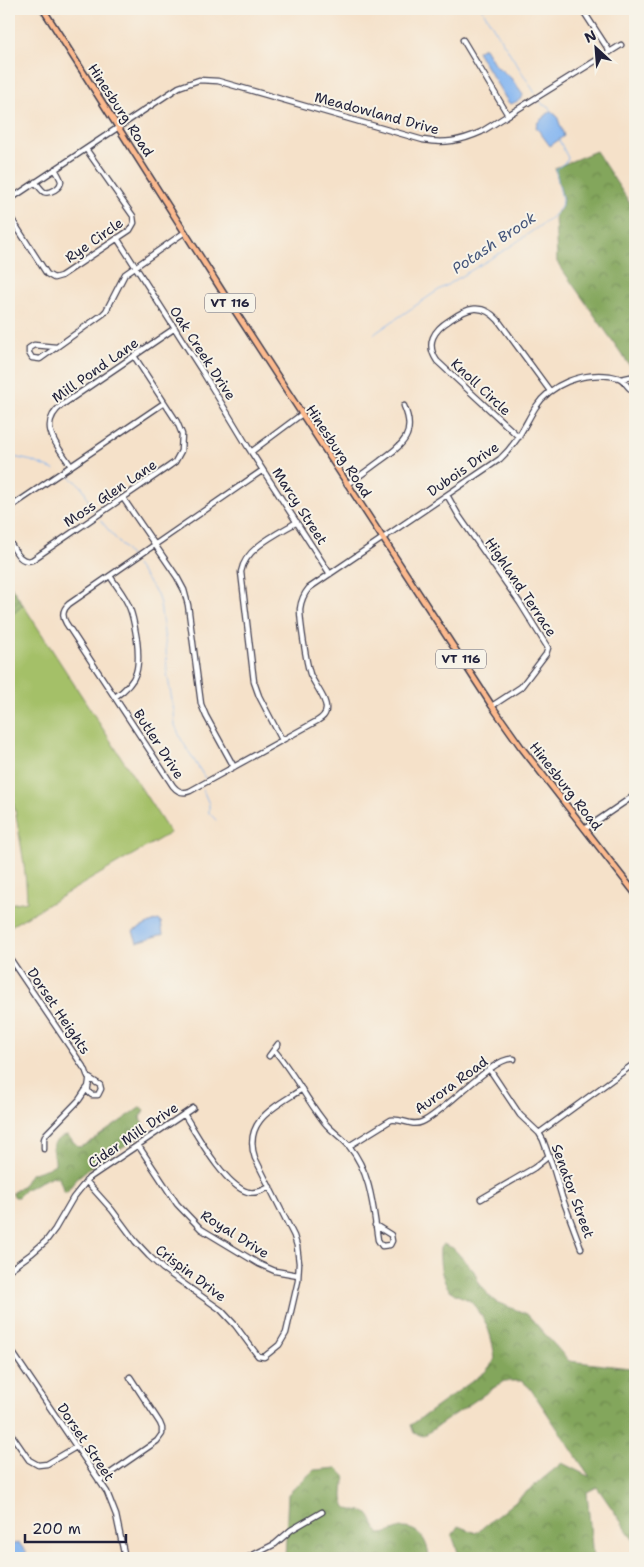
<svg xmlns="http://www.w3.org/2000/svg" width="644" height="1567" viewBox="0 0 644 1567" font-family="'Shantell Sans',sans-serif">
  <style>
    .grass { fill: #a4c067; stroke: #637151 }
    .forest { fill: url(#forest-crowns); stroke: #52644c }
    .water { fill: #84b5f0; stroke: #536c96 }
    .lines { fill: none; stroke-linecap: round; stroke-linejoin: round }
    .stream { stroke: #84b5f0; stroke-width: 1 }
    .minor-casing { stroke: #423f50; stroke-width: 7 }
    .major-casing { stroke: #423f50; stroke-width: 8 }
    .minor { stroke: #fff; stroke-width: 4.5 }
    .major { stroke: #fcba8e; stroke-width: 5 }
    .labels { text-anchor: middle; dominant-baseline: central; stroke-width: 4; stroke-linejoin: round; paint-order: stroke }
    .shield { fill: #f7f3e8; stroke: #62616f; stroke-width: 1 }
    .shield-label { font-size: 12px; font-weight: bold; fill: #22223b }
    .street-label { font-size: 14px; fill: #22223b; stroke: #f7f3e8 }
    .water-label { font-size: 15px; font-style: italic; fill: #44557a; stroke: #f7f3e8 }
  </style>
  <defs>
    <pattern id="forest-crowns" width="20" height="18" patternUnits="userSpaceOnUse" patternTransform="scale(1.25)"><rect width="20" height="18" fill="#83a65c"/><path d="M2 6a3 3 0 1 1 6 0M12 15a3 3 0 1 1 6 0" fill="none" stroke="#6b874d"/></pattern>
  </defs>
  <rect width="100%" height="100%" fill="#f7f3e8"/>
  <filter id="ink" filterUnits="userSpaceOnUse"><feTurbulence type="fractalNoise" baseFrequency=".02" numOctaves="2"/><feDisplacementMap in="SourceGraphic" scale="10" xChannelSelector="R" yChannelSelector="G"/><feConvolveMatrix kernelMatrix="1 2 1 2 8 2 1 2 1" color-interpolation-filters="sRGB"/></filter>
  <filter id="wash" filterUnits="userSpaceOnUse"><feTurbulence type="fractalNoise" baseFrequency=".0096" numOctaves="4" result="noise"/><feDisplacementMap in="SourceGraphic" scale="20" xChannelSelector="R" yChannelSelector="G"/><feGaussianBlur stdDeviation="1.12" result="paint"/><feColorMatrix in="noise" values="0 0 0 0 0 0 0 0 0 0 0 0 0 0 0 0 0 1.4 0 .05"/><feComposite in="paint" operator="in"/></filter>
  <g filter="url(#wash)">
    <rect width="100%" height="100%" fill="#f5e1c9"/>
    <path class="grass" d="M 9,583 L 170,833 L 9,927 L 9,904 L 27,901 C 26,865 18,829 12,793 L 9,788 Z"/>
    <path class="forest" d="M 596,151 L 635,211 L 635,373 L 557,262 L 555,215 L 561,209 L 563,200 L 555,168 Z
      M 9,583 L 23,605 L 9,618 Z
      M 141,1107 L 144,1110 L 140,1117 L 147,1130 L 145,1133 L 88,1169 L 76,1179 L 67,1192 L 64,1192 L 59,1178 L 52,1176 L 26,1189 L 18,1197 L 15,1197 L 13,1195 L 13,1192 L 24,1184 L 30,1174 L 48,1168 L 55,1164 C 56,1159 53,1157 53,1152 C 51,1143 59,1136 68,1136 L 79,1147 L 87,1144 Z
      M 443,1244 L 453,1248 L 474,1271 L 479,1283 L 489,1296 L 496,1302 L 527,1314 L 569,1361 L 630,1368 L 635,1374 L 635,1542 L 597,1487 L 587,1492 L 593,1558 L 460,1558 L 452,1535 L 458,1526 L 476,1533 L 562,1463 L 590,1477 L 530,1388 L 522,1381 L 504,1381 L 423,1436 L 414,1433 L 411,1425 L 485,1372 L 495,1360 C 493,1339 487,1319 472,1303 C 467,1297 458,1297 452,1292 C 441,1283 439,1261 440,1248 Z
      M 337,1468 L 345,1476 C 344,1487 338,1508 353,1510 C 359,1511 363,1510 368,1514 C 374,1520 374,1529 380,1534 C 389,1534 397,1528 403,1528 C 421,1528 428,1543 429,1558 L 285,1558 L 288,1494 L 314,1470 Z"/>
    <path class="water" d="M 482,48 L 485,48 L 495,65 L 511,78 L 523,95 C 522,100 514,103 510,104 L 508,102 L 478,53 L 477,51 Z
      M 551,111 L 557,116 L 564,136 L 550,146 L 536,127 L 538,122 Z
      M 159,920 L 161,922 L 163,934 L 137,942 L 133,931 L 155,921 Z
      M 19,1543 L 26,1552 L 24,1558 L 9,1558 L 9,1545 Z"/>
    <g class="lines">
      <path class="stream" d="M 482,9 L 535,93
        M 540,101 L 543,105 L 548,106 L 551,111
        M 374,334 L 434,293 L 508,248 L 551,218 L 561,207 L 562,199 L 556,172 L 556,169 L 567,161 L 568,158 L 559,140
        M 9,456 L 32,461 L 54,470
        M 68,476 C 91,490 82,494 94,511
        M 101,521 L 131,557
        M 136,565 L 157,594 L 160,604 L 166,648 L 167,673 L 174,711 L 175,725 L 181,739 L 205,778
        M 203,790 L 209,804 L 209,813 L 216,820"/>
    </g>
  </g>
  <g filter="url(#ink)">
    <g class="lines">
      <defs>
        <path id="minor" d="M 582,9 L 610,52
          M 463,40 L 508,115
          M 35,182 C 38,185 41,190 44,192 C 50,194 61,188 61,181 C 60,177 57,173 55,169
          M 9,200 L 179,87 L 199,80 L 218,81 L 423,140 C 444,144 461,141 481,132 L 621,45
          M 9,215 L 47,274 L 54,278 L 61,276 L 130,230 L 134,223 L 133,216 L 86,149
          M 117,238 L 202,371 L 248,447 L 330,574
          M 56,347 L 34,345 L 29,348 L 29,353 L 32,358 L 40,359 L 103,314 L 106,311 L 125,274 L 185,232
          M 621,379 L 635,376
          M 519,437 L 437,361 C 425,343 434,330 450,320 C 467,308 482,302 498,320 L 550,391
          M 251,452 L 302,414
          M 71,466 C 58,446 36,425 62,405 L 175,328
          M 263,470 L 69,604 C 62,610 62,616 66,623 L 173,786 C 178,792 183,794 190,791 L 317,721 C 322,718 326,715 326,709 C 327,699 314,684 310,674 C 306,662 300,621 300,609 C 301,600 304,594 309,588 L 500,459 C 518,442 523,428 535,408 C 550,384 582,372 610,376 C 613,377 618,377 621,379 C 627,383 628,390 635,391
          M 347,484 C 359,477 369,469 380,461 C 402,445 417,435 404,406
          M 447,495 L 459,516 L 520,603 L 548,648 L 546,654 L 521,687 L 492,706
          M 123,498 L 177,577 L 184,590 L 188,605 L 201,704 L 206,716 L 234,767
          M 9,508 L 164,403
          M 9,541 C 15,550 20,564 32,560 L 168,467 L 175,462 L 181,451 L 182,434 L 177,422 L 134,356
          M 110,576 C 117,587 126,597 130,609 C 134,619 135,630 137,640 C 140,667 139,681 115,697
          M 282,740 L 259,696 L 254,682 L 241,572 C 245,548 277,534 297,522
          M 585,829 L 635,795
          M 9,957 L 86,1071 C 86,1072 88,1077 89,1078 C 90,1086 84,1090 92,1095 L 98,1095 L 101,1089 L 100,1085 L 89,1078
          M 274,1050 C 293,1072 305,1097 322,1119 C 329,1130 341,1136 349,1146 C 371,1173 373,1207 378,1240 L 382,1246 L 390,1245 L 392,1241 L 391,1235 L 375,1225
          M 269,1056 L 278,1044
          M 490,1070 L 520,1115 L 539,1133 L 543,1140 L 554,1170 L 562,1197 L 581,1248
          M 184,1114 C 197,1135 224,1185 248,1192 C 256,1194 263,1190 270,1187
          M 539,1133 L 635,1063
          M 138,1145 L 177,1204 L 201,1229 L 259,1264 L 275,1271 L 298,1275
          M 349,1146 L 391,1120 C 402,1118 411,1127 422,1122 C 444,1113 494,1055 514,1059
          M 44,1149 L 44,1139 L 46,1134 L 79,1100 L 87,1088
          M 86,1181 L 112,1210 L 135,1241 L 149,1256 L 163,1269 L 221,1310 L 235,1325 L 258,1356 L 264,1357 L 279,1345 L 286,1333 L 298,1281 L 299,1263 L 297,1246 L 294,1236 L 255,1158 C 242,1120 277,1106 302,1089
          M 481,1199 L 534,1168 L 549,1156
          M 9,1270 L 31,1254 L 46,1241 L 55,1229 L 73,1198 L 89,1178 L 193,1108
          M 9,1347 L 107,1492 L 116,1515 L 125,1558
          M 9,1431 L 29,1460 L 38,1465 L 47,1464 L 76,1447
          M 99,1481 L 157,1441 L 162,1434 L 162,1428 L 160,1423 L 130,1377
          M 247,1558 L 275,1544 L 291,1530 L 322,1512"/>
        <path id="major" d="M 43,9 L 224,294 L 492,706 L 521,747 L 635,893"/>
      </defs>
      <use href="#minor" class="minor-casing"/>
      <use href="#major" class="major-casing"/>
      <use href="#minor" class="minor"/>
      <use href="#major" class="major"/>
    </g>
  </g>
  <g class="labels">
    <g class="shield">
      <rect x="205" y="293.5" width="50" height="19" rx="4"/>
      <rect x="436" y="649.5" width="50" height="19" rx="4"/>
    </g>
    <g class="shield-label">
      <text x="230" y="303">VT 116</text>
      <text x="461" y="659">VT 116</text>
    </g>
    <g class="street-label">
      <text transform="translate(121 110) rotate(57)">Hinesburg Road</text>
      <text transform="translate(377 113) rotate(15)">Meadowland Drive</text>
      <text transform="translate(94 240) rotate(-35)">Rye Circle</text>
      <text transform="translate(203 353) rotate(57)">Oak Creek Drive</text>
      <text transform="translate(95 370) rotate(-35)">Mill Pond Lane</text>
      <text transform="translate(481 387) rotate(43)">Knoll Circle</text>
      <text transform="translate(339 451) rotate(57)">Hinesburg Road</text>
      <text transform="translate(463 469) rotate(-35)">Dubois Drive</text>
      <text transform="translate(110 493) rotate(-34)">Moss Glen Lane</text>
      <text transform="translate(300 506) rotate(57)">Marcy Street</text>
      <text transform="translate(521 587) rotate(56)">Highland Terrace</text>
      <text transform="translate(159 744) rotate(57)">Butler Drive</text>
      <text transform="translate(566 786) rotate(52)">Hinesburg Road</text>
      <text transform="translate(59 1011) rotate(56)">Dorset Heights</text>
      <text transform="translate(451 1085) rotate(-36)">Aurora Road</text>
      <text transform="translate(133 1135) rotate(-34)">Cider Mill Drive</text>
      <text transform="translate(573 1191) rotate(70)">Senator Street</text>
      <text transform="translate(235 1234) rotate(32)">Royal Drive</text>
      <text transform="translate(191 1273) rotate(37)">Crispin Drive</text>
      <text transform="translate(86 1442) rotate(56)">Dorset Street</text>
    </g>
    <g class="water-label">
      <text transform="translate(494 243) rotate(-34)">Potash Brook</text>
    </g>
  </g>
  <rect width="644" height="1567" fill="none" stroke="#f7f3e8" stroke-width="30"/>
  <g transform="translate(596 48) rotate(334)" stroke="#f7f3e8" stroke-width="4" paint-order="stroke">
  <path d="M0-4L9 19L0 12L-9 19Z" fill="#22223b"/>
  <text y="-8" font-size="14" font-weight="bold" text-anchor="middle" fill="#22223b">N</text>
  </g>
  <path d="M25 1534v8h101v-8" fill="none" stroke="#22223b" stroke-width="2.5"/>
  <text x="32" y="1534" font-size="15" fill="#22223b" stroke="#f7f3e8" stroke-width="4" paint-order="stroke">200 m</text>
</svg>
